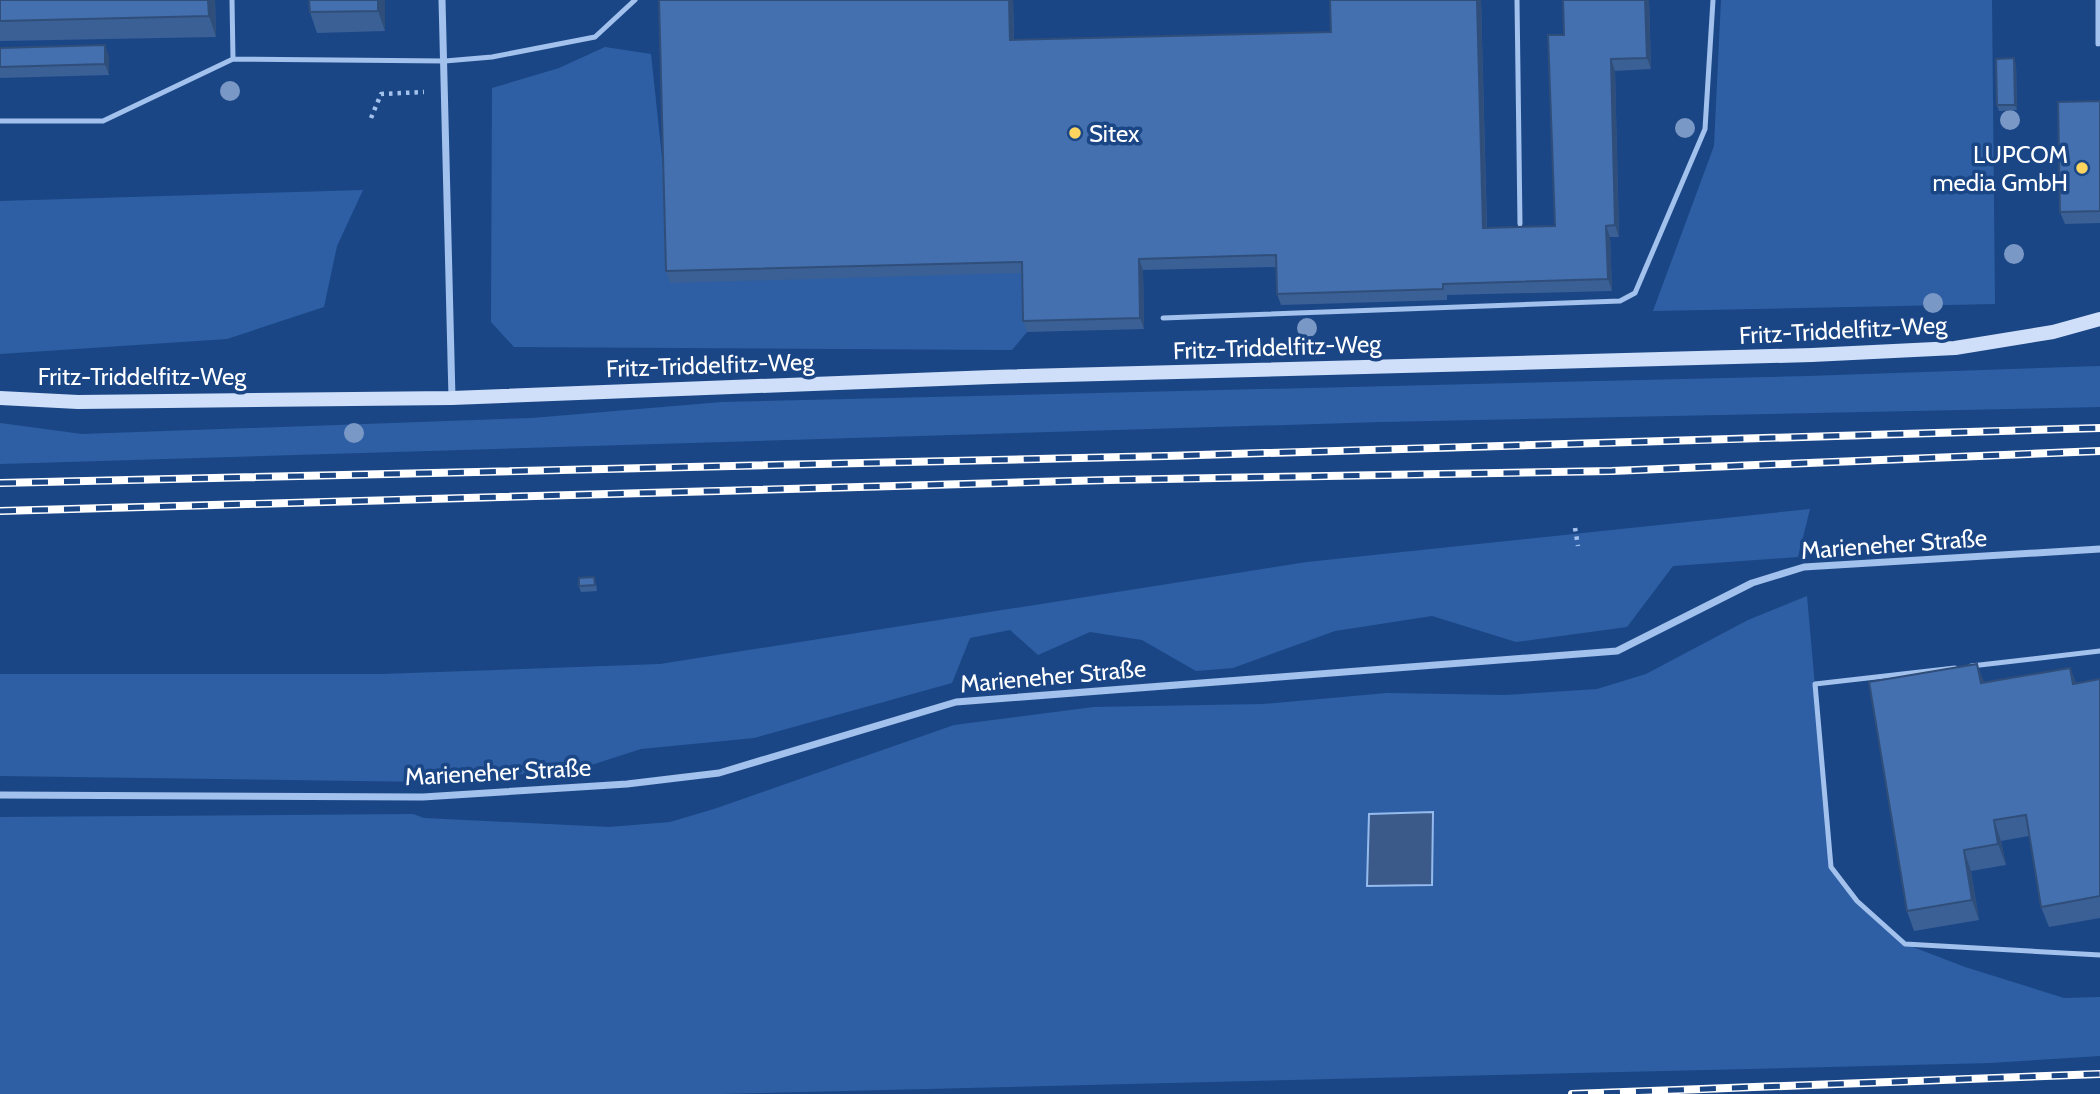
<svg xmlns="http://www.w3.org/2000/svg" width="2100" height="1094" viewBox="0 0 2100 1094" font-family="Cabin,sans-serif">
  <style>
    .green { fill: #2e5fa4 }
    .water { fill: #3b5a89; stroke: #95bbee; stroke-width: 2 }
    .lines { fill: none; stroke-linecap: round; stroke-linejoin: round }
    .path { stroke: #a2c1ec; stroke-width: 4.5; stroke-dasharray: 3.5 5; stroke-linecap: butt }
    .lane { stroke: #a2c1ec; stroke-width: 5 }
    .street { stroke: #a2c1ec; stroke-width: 7 }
    .secondary { stroke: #cfdff9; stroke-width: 14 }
    .rail-casing { stroke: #fff; stroke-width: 8 }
    .rail { stroke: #1b4686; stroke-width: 5; stroke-dasharray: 16; stroke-linecap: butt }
    .tree { fill: #7a98c5 }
    .wall { fill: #3a6096 }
    .shaded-wall { fill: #304e7a }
    .building { fill: #4470af; stroke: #304e7a; stroke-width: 2 }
    .poi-dot { fill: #fdd55f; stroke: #1b4686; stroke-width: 2.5 }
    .labels { text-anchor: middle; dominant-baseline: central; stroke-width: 7; stroke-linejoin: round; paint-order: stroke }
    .poi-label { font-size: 24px; fill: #fff; stroke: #1b4686; text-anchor: start }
    .street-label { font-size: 24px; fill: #fff; stroke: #1b4686 }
  </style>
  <rect width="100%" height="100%" fill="#1b4686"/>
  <path class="green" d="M 1721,0 L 1992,0 L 1995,304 L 1653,311 L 1714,146 Z
    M 605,47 L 651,54 L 664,176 L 1026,273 L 1027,332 L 1012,350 L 514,347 L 491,322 L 492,88 L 559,68 Z
    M 363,190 L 337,246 L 324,307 L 227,339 L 0,354 L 0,201 Z
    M 2100,366 L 2100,407 L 1381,422 L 0,464 L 0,423 L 82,434 L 532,418 L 722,402 L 1808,376 Z
    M 1810,509 L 1798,557 L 1673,566 L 1627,627 L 1516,642 L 1432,616 L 1335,631 L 1233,668 L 1196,671 L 1142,640 L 1090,632 L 1038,655 L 1010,630 L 970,638 L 952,683 L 754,738 L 641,749 L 579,769 L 430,782 L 0,776 L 0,674 L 381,674 L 660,664 L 1307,562 Z
    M 1807,596 L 1831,867 L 1857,901 L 1905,944 L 1965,967 L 2064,998 L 2100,997 L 2100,1056 L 1990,1063 L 720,1094 L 0,1094 L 0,817 L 413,814 L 424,818 L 609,827 L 670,822 L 714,809 L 954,725 L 1094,707 L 1263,704 L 1387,693 L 1505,695 L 1597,689 L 1646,674 L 1748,620 Z"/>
  <path class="water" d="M 1433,812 L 1432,885 L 1367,886 L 1369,814 Z"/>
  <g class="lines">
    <path class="path" d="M 371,118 L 381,94 L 424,92
      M 1575,528 L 1578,546"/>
    <path class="lane" d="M 232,0 L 233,59
      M 1517,0 L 1520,224
      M 2098,0 L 2098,44
      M 0,121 L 103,121 L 233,59 L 445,61 L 492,57 L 595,37 L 635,0
      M 1163,318 L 1620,301 L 1635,293 L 1705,129 L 1713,0
      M 1971,666 L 2100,651
      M 1955,668 L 1815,684 L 1831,867 L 1857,901 L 1905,944 L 2100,955"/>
    <path class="street" d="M 442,0 L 452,398
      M 0,795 L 423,797 L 627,784 L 719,773 L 956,702 L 1617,651 L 1752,583 L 1804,567 L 2100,549"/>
    <path class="secondary" d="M 0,398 L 78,402 L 452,398 L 992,377 L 1812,355 L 1955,348 L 2053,332 L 2100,319"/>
    <defs>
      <path id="rail" d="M 0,483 L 1166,456 L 2100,428
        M 0,511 L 1109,480 L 1612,471 L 2100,451
        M 1572,1094 L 2100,1074"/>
    </defs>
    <use href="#rail" class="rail-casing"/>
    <use href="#rail" class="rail"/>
  </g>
  <g class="tree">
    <circle cx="230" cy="91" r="10"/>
    <circle cx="2010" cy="120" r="10"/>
    <circle cx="1685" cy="128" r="10"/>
    <circle cx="2014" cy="254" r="10"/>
    <circle cx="1933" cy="303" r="10"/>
    <circle cx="1307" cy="328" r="10"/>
    <circle cx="354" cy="433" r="10"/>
  </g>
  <path class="wall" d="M 0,0 L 215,0 L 216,37 L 0,41 Z
    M 385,0 L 385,31 L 317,33 L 310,12 Z
    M 659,0 L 1013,0 L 1014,40 L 1331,32 L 1330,0 L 1481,0 L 1487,228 L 1555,226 L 1564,35 L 1563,0 L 1649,0 L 1651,69 L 1615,71 L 1619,237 L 1610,237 L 1612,291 L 1447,295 L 1447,300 L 1281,305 L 1277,294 L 1276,267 L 1143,270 L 1144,329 L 1027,332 L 1023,321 L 1022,273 L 670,283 L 666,271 Z
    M 0,48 L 109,56 L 109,75 L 0,78 Z
    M 2016,64 L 2017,110 L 1999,111 L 1997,105 Z
    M 2100,101 L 2100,223 L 2065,224 L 2060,212 Z
    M 596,583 L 597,591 L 581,592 L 579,586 Z
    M 1977,664 L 1984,683 L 2070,668 L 2076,683 L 2100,679 L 2100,918 L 2049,927 L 2041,907 L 2029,836 L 2001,841 L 2006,865 L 1971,871 L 1979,920 L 1914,931 L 1907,911 Z"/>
  <path class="shaded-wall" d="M 208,0 L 215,0 L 216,37 L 209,16 Z
    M 378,0 L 385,0 L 385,31 L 378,11 Z
    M 1009,0 L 1013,0 L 1014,52 L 1010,40 Z
    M 1477,0 L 1481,0 L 1487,239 L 1483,228 Z
    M 1645,0 L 1649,0 L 1651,69 L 1647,58 Z
    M 105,45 L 109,56 L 109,75 L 105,64 Z
    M 2014,58 L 2016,64 L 2017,110 L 2015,105 Z
    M 1611,59 L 1615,71 L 1619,237 L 1615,225 Z
    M 1606,226 L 1610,237 L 1612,291 L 1608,279 Z
    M 1139,259 L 1143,270 L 1144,329 L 1140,318 Z
    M 1977,664 L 1985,684 L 1981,683 Z
    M 2070,668 L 2078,688 L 2073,684 Z
    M 1994,820 L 2001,841 L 2006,865 L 1998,844 Z
    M 1964,850 L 1971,871 L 1979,920 L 1972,900 Z"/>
  <path class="building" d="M 0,0 L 208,0 L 209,16 L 0,21 Z
    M 309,0 L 378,0 L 378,11 L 310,12 Z
    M 659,0 L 1009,0 L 1010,40 L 1331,32 L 1330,0 L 1477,0 L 1483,228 L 1555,226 L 1548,35 L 1564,35 L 1563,0 L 1645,0 L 1647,58 L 1611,59 L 1615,225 L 1606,226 L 1608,279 L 1443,284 L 1443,289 L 1277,294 L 1276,255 L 1139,259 L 1140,318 L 1023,321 L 1022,262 L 666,271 Z
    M 105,45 L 105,64 L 0,67 L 0,48 Z
    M 2014,58 L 2015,105 L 1997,105 L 1996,59 Z
    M 2100,101 L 2100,211 L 2060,212 L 2058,102 Z
    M 594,577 L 595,585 L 579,586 L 579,578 Z
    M 1977,664 L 1981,683 L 2070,668 L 2073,684 L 2100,679 L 2100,896 L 2041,907 L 2026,815 L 1994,820 L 1998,844 L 1964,850 L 1972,900 L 1907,911 L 1869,682 Z"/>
  <g class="poi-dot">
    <circle cx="1075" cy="133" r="7"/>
    <circle cx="2082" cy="168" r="7"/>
  </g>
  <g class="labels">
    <g class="poi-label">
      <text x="1089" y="133">Sitex</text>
      <text x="2068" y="154" text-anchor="end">LUPCOM<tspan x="2068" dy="28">media GmbH</tspan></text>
    </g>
    <g class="street-label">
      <text transform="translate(1843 330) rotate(-3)">Fritz-Triddelfitz-Weg</text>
      <text transform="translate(1277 347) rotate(-2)">Fritz-Triddelfitz-Weg</text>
      <text transform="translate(710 365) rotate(-2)">Fritz-Triddelfitz-Weg</text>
      <text x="142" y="376">Fritz-Triddelfitz-Weg</text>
      <text transform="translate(1894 544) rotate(-4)">Marieneher Straße</text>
      <text transform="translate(1053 676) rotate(-5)">Marieneher Straße</text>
      <text transform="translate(498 772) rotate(-3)">Marieneher Straße</text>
    </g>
  </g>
</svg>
